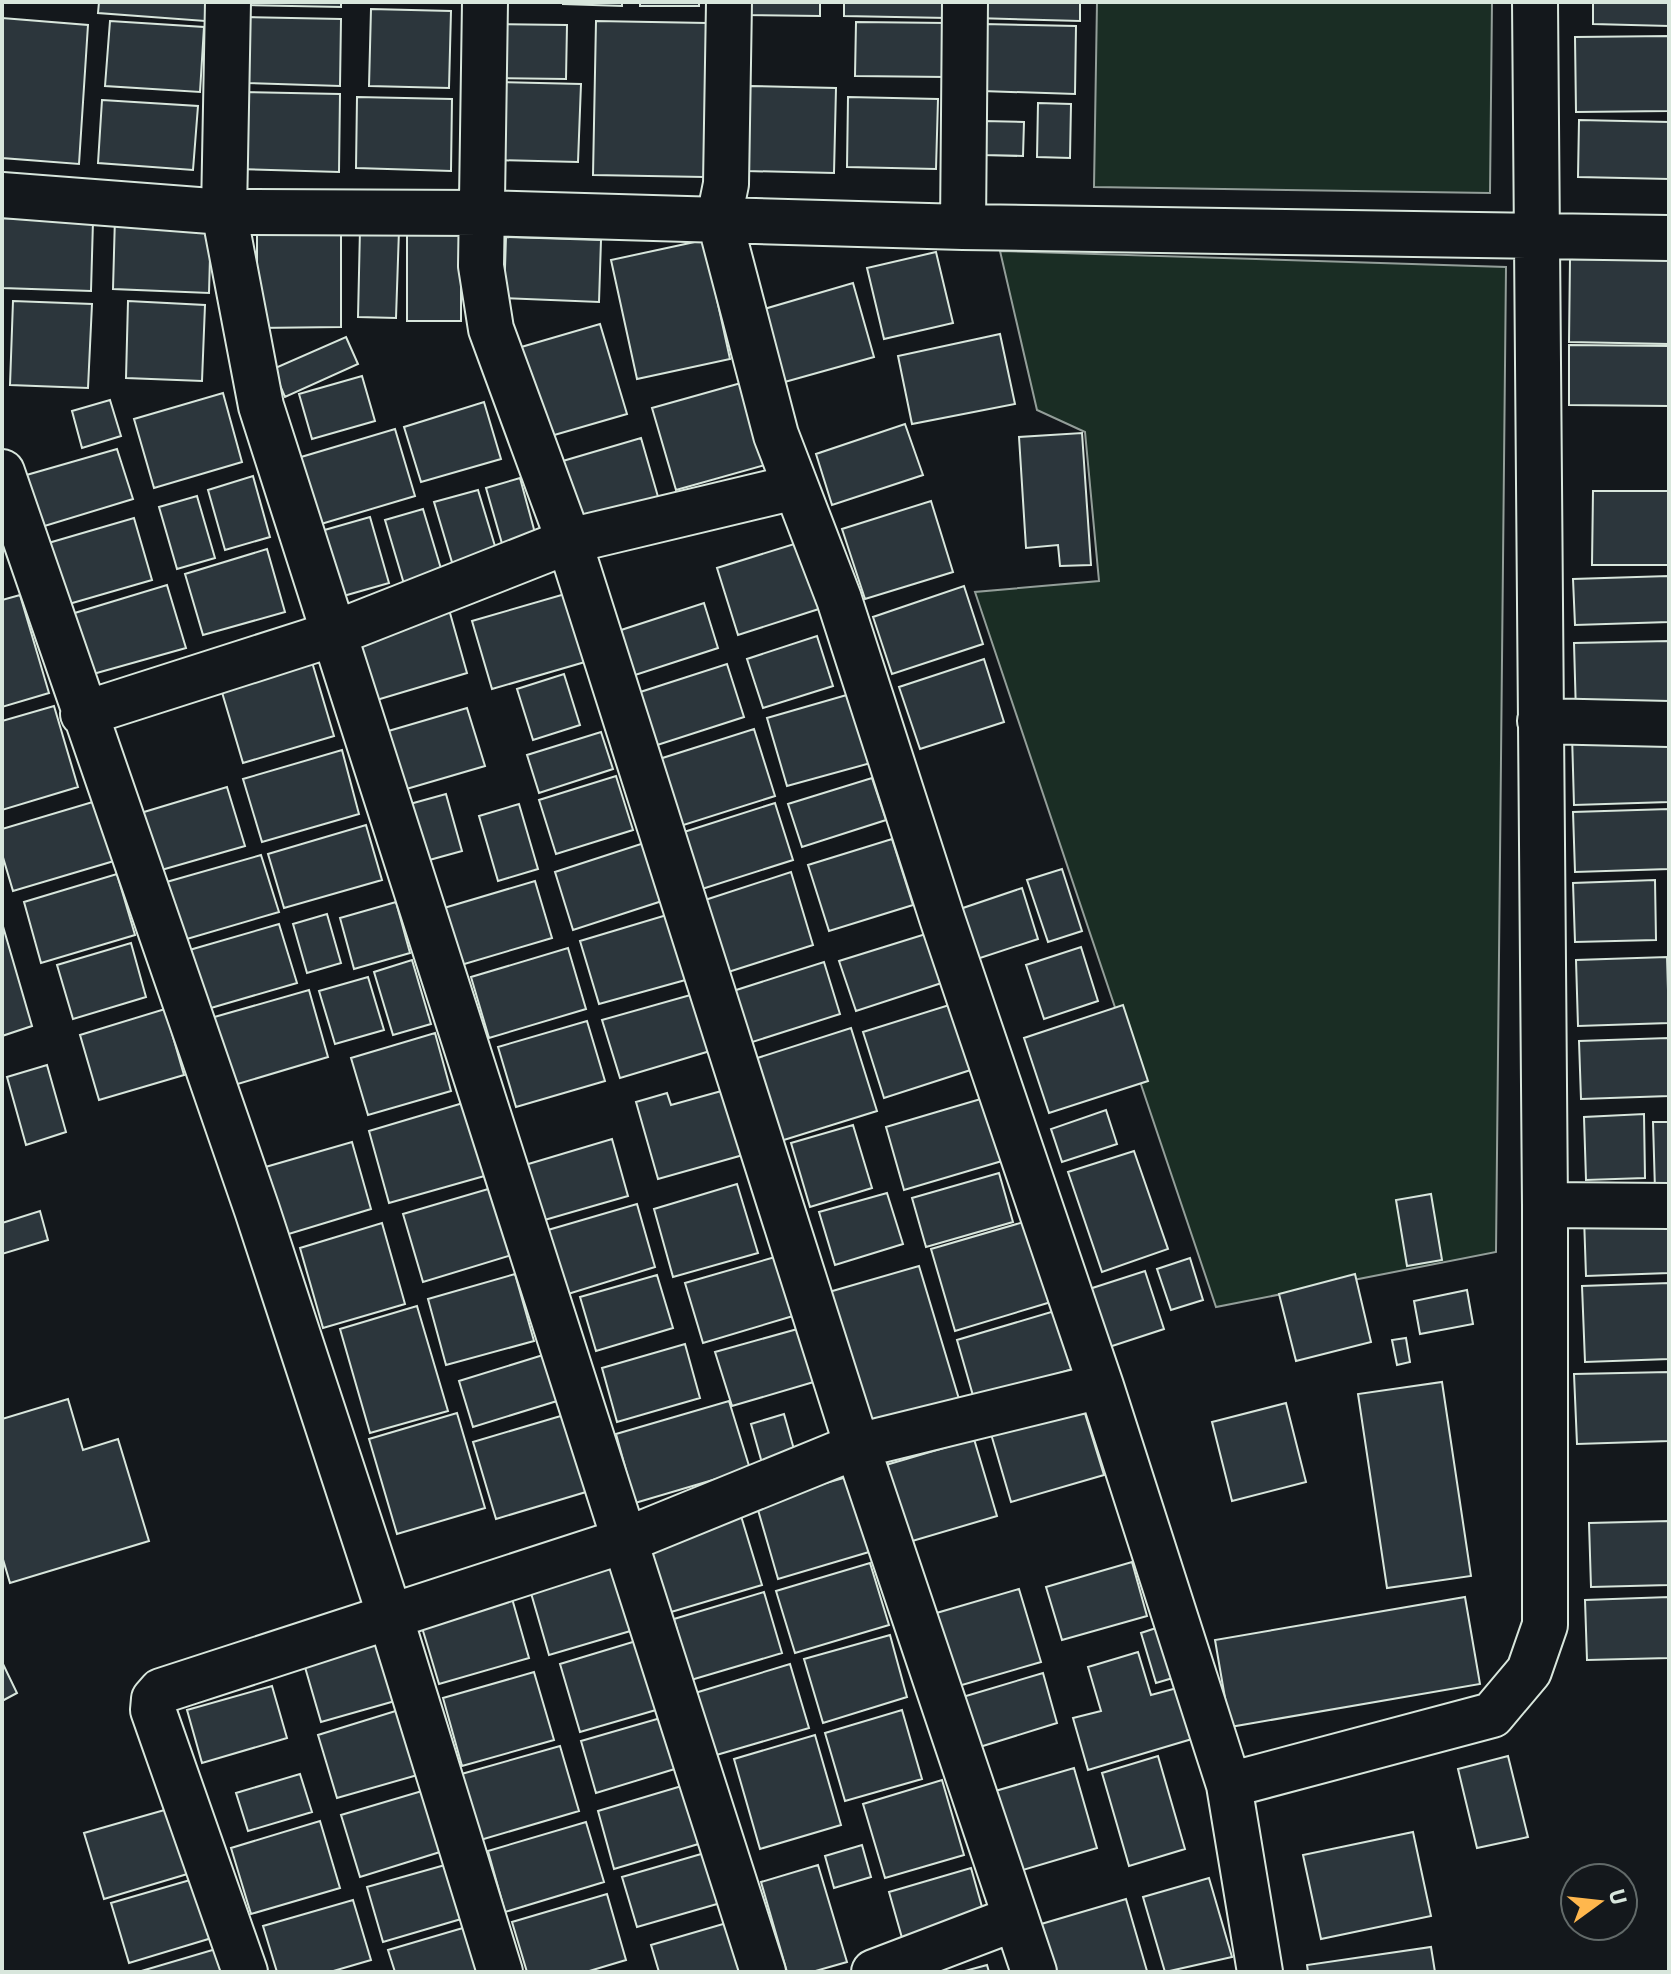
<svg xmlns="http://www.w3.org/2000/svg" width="1671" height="1974" viewBox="0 0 1671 1974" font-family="'IBM Plex Sans',sans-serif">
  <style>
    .green { fill: #1a2d24; stroke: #939e99; stroke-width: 2 }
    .building { fill: #2c363c; stroke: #d8e6dc; stroke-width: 2 }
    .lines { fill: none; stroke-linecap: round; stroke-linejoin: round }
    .street-casing { stroke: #d8e6dc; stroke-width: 48 }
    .street { stroke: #14181c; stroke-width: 44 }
  </style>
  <rect width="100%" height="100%" fill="#14181c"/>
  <path class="green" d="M 1097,2 L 1492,2 L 1490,193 L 1094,187 Z
    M 1000,251 L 1506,267 L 1496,1252 L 1216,1307 L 975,592 L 1099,581 L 1085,432 L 1037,410 Z"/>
  <path class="building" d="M 99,2 L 207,2 L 205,21 L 98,13 Z
    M 247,2 L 341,2 L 341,7 L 247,5 Z
    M 563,2 L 622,2 L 622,6 L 563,4 Z
    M 640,2 L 699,2 L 699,6 L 640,6 Z
    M 743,2 L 820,2 L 820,16 L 743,15 Z
    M 844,2 L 947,2 L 947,18 L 844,16 Z
    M 975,2 L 1080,2 L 1080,21 L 975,18 Z
    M 1593,2 L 1669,2 L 1669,26 L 1593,24 Z
    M 371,9 L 451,11 L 449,88 L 369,86 Z
    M 247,17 L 341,19 L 340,86 L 246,83 Z
    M 2,18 L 88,25 L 79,164 L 2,158 Z
    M 110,21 L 204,27 L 200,92 L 105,86 Z
    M 596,21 L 707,23 L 704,177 L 593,175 Z
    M 856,22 L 947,23 L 946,77 L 855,76 Z
    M 496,24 L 567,25 L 566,79 L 496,78 Z
    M 983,24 L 1076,26 L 1075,94 L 982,91 Z
    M 1669,36 L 1669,111 L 1576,112 L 1575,37 Z
    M 494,82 L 581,84 L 578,162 L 493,160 Z
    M 749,86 L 836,88 L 834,173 L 746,171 Z
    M 237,92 L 340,94 L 339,172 L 236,169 Z
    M 357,97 L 452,99 L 451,171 L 356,168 Z
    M 848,97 L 938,99 L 936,169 L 847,167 Z
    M 102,100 L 198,106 L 193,170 L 98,163 Z
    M 1038,103 L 1071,104 L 1070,158 L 1037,157 Z
    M 1579,120 L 1669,122 L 1669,179 L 1578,177 Z
    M 983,121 L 1024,122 L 1023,156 L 983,155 Z
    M 115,217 L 211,222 L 209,293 L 113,289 Z
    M 3,218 L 93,221 L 91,291 L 2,288 Z
    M 360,229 L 399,230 L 396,318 L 358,317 Z
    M 257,233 L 341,233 L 341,327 L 257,328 Z
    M 407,234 L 461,234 L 461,321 L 407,321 Z
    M 506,237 L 601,240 L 599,302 L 504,298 Z
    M 704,240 L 730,359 L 637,379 L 611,260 Z
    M 936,252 L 953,323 L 884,339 L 867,268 Z
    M 1570,259 L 1669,260 L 1669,344 L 1569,342 Z
    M 853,283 L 874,357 L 774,385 L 754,312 Z
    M 13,301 L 92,304 L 88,388 L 10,385 Z
    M 128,301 L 205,305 L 202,381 L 126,378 Z
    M 600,324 L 627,414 L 537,440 L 511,350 Z
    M 1000,334 L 1015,404 L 912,424 L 898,356 Z
    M 346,337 L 358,364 L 285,397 L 273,369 Z
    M 1569,345 L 1669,346 L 1669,406 L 1569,405 Z
    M 362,376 L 375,421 L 312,439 L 299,394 Z
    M 741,383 L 765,465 L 676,490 L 652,408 Z
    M 223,393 L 242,462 L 154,488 L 134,419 Z
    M 110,400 L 121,436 L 82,448 L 72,411 Z
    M 484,402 L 501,459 L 421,482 L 404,427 Z
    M 905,424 L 923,475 L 832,505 L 816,454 Z
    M 395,429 L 415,496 L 311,527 L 291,460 Z
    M 1082,433 L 1091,565 L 1060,566 L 1058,545 L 1026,548 L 1019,437 Z
    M 641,438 L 661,507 L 576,532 L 556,463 Z
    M 117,449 L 133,499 L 38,528 L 23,476 Z
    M 253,476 L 270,537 L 225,550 L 208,490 Z
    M 520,478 L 538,544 L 505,554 L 486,488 Z
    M 478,490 L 498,556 L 454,569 L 434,502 Z
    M 1593,491 L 1669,491 L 1669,565 L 1592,565 Z
    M 197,496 L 215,558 L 177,569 L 159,507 Z
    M 931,501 L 953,572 L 865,599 L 842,529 Z
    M 423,509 L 442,572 L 404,584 L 385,520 Z
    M 370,517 L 389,583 L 333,599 L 314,533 Z
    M 134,518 L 152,580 L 62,606 L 45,544 Z
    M 804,541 L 825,607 L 738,635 L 717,568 Z
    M 267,549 L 285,612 L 203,635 L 185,574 Z
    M 1668,576 L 1669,622 L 1575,625 L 1573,579 Z
    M 167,585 L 186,648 L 86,676 L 68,615 Z
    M 964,586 L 983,644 L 892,674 L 873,617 Z
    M 565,594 L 585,662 L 492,689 L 472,621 Z
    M 20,595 L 49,693 L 2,707 L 2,600 Z
    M 704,603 L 718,648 L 629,677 L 615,632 Z
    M 448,606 L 467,673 L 370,702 L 350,636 Z
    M 817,636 L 833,686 L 763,708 L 747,659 Z
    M 1669,641 L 1669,712 L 1576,714 L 1574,643 Z
    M 984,659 L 1004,722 L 920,749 L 899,687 Z
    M 312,662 L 334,736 L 243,763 L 221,689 Z
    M 727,664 L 744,717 L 648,748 L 631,695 Z
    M 564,674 L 580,725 L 533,740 L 517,689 Z
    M 857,692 L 878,761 L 787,786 L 767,718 Z
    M 54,706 L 78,787 L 2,810 L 2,721 Z
    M 467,708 L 485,766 L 403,790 L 385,732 Z
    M 754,729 L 775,796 L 674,828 L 653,761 Z
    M 601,732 L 613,769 L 539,793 L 527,755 Z
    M 1669,732 L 1669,802 L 1574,805 L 1572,735 Z
    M 342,750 L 359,814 L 262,842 L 243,779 Z
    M 616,776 L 633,830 L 556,854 L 539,800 Z
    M 872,778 L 886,820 L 802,847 L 788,804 Z
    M 227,787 L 245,846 L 151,873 L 134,815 Z
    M 446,794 L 462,851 L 415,864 L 399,807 Z
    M 96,801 L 114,861 L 13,891 L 2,854 L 2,829 Z
    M 775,803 L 793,860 L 702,889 L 684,832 Z
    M 519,804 L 538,869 L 498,881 L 479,816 Z
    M 1669,809 L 1669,869 L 1575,872 L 1573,812 Z
    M 366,825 L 382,880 L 284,908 L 268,854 Z
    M 892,839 L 913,905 L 829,931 L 808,865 Z
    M 644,843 L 662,901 L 573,930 L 555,872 Z
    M 261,855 L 279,912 L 180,941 L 163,883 Z
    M 1062,869 L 1082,931 L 1048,942 L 1027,880 Z
    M 791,872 L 813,945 L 722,974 L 699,902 Z
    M 117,874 L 135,935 L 41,963 L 24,902 Z
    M 1655,880 L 1656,940 L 1575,942 L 1573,883 Z
    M 535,881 L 552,938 L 461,965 L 444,908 Z
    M 1022,888 L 1038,939 L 977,959 L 960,909 Z
    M 396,902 L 410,953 L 354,969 L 340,918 Z
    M 327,914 L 341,963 L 307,973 L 293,924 Z
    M 670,914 L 689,979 L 599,1004 L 580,941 Z
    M 2,923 L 32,1026 L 2,1036 Z
    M 279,924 L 297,983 L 204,1010 L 186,951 Z
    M 945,928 L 960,977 L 856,1011 L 839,961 Z
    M 131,943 L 146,997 L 73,1019 L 57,965 Z
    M 1081,947 L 1098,1001 L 1044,1019 L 1026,965 Z
    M 568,948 L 586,1009 L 489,1038 L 471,977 Z
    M 1667,957 L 1669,1023 L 1578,1026 L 1576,960 Z
    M 412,960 L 431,1024 L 393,1035 L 374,972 Z
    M 824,962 L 840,1014 L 746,1044 L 730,992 Z
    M 368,977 L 384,1030 L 335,1044 L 319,991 Z
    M 309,990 L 328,1057 L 231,1086 L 211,1018 Z
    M 694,994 L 710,1051 L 620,1078 L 602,1020 Z
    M 962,1001 L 983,1066 L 884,1098 L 863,1032 Z
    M 1123,1005 L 1148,1081 L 1049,1113 L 1024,1038 Z
    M 165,1009 L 184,1075 L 99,1100 L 80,1035 Z
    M 587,1021 L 605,1081 L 516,1107 L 498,1047 Z
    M 851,1028 L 877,1111 L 771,1144 L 745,1062 Z
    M 435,1033 L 451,1091 L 368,1115 L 351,1058 Z
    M 1668,1038 L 1669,1096 L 1581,1099 L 1579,1041 Z
    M 47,1065 L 66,1132 L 26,1145 L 7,1077 Z
    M 725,1090 L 743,1155 L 658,1179 L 636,1102 L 667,1093 L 671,1105 Z
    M 984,1098 L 1002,1161 L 904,1190 L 886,1127 Z
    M 473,1100 L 495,1173 L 389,1203 L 369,1131 Z
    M 1106,1110 L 1117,1144 L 1062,1162 L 1051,1129 Z
    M 1644,1114 L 1645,1178 L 1586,1180 L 1584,1117 Z
    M 1653,1122 L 1669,1122 L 1669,1190 L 1655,1190 Z
    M 853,1125 L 872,1188 L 810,1207 L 791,1143 Z
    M 612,1139 L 628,1196 L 541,1221 L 525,1165 Z
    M 352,1142 L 371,1209 L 282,1236 L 262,1168 Z
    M 1134,1151 L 1168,1249 L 1102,1272 L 1068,1172 Z
    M 999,1173 L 1013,1222 L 926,1247 L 912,1198 Z
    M 737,1184 L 758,1253 L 673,1277 L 654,1209 Z
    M 495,1187 L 515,1254 L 423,1282 L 403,1214 Z
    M 887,1193 L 903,1244 L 835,1265 L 819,1212 Z
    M 1431,1194 L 1442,1260 L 1407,1266 L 1396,1200 Z
    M 637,1204 L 655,1267 L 568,1294 L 548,1230 Z
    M 40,1211 L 48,1240 L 2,1254 L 2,1223 Z
    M 1669,1214 L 1669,1273 L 1586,1276 L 1584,1217 Z
    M 1027,1221 L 1051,1302 L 955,1331 L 931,1249 Z
    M 382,1223 L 405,1304 L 323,1328 L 300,1248 Z
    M 775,1257 L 793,1316 L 703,1343 L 685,1283 Z
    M 1190,1258 L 1203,1300 L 1171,1310 L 1157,1269 Z
    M 919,1266 L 959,1399 L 868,1426 L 829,1292 Z
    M 1145,1271 L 1164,1329 L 1100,1350 L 1080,1292 Z
    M 515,1274 L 534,1341 L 446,1365 L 428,1299 Z
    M 1355,1274 L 1371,1342 L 1296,1361 L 1279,1294 Z
    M 657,1275 L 673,1328 L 596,1351 L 580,1297 Z
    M 1669,1283 L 1669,1359 L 1585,1362 L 1582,1286 Z
    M 1467,1290 L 1473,1324 L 1420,1334 L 1414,1301 Z
    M 417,1306 L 448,1411 L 370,1433 L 340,1329 Z
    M 1058,1310 L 1076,1368 L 974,1399 L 957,1340 Z
    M 801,1328 L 817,1381 L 732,1406 L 715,1352 Z
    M 1406,1338 L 1410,1362 L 1397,1365 L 1392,1340 Z
    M 685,1344 L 700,1398 L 617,1422 L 602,1368 Z
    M 543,1355 L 557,1401 L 473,1427 L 459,1381 Z
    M 1669,1372 L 1669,1441 L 1577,1444 L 1574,1374 Z
    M 1442,1382 L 1471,1576 L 1387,1588 L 1358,1394 Z
    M 68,1399 L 83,1450 L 118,1439 L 149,1541 L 10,1583 L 2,1556 L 2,1419 Z
    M 729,1401 L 750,1469 L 635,1503 L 616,1434 Z
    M 1286,1403 L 1306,1482 L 1232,1501 L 1212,1422 Z
    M 1083,1407 L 1104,1475 L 1011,1502 L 991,1434 Z
    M 457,1413 L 485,1508 L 397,1534 L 369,1439 Z
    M 784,1414 L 797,1460 L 764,1470 L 751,1424 Z
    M 564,1415 L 586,1492 L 496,1519 L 473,1442 Z
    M 974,1439 L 997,1516 L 892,1547 L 869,1470 Z
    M 847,1477 L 869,1552 L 778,1579 L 756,1503 Z
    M 741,1516 L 762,1585 L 661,1615 L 642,1545 Z
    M 1669,1521 L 1669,1585 L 1591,1587 L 1589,1523 Z
    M 622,1549 L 644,1627 L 549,1655 L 526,1576 Z
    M 1132,1562 L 1147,1616 L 1062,1640 L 1046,1587 Z
    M 870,1563 L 889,1625 L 795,1653 L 776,1591 Z
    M 1019,1589 L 1041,1662 L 955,1687 L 933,1614 Z
    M 764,1592 L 782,1653 L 691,1680 L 674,1619 Z
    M 511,1595 L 529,1658 L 439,1684 L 420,1621 Z
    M 1465,1597 L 1480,1684 L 1230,1727 L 1215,1640 Z
    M 1669,1597 L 1669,1658 L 1587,1660 L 1585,1600 Z
    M 1168,1624 L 1183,1675 L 1156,1683 L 1141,1633 Z
    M 383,1633 L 402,1699 L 321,1722 L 302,1657 Z
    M 890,1635 L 907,1697 L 823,1723 L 804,1659 Z
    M 636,1641 L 656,1710 L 580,1732 L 560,1664 Z
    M 1138,1652 L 1151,1695 L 1177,1688 L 1192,1739 L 1088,1770 L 1073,1718 L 1101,1711 L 1088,1667 Z
    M 2,1662 L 17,1693 L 2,1701 Z
    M 790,1664 L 809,1728 L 713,1756 L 695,1693 Z
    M 534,1672 L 554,1740 L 462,1766 L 443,1698 Z
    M 1043,1673 L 1057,1723 L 970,1750 L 956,1699 Z
    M 272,1686 L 287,1738 L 202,1763 L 187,1710 Z
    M 402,1709 L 421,1774 L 337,1798 L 318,1735 Z
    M 902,1710 L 922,1779 L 845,1801 L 825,1733 Z
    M 664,1717 L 678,1768 L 596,1793 L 581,1741 Z
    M 815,1735 L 841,1825 L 760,1849 L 734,1759 Z
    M 560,1746 L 579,1811 L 477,1841 L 458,1775 Z
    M 1158,1756 L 1185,1849 L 1129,1866 L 1102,1773 Z
    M 1508,1756 L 1528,1837 L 1477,1848 L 1458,1769 Z
    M 1074,1768 L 1097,1848 L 1009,1874 L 985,1794 Z
    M 300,1774 L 312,1812 L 248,1831 L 236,1793 Z
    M 942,1780 L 964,1855 L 885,1878 L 863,1804 Z
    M 695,1782 L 712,1840 L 614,1869 L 598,1811 Z
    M 422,1791 L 440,1852 L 360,1877 L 341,1815 Z
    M 175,1807 L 194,1872 L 104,1899 L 84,1833 Z
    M 320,1821 L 340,1888 L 251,1914 L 231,1848 Z
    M 586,1822 L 604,1882 L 505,1912 L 488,1851 Z
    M 1413,1832 L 1431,1916 L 1321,1939 L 1303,1855 Z
    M 862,1845 L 871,1877 L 834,1888 L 825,1856 Z
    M 708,1852 L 724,1902 L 637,1927 L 622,1877 Z
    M 452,1863 L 468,1917 L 383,1942 L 367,1887 Z
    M 818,1865 L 847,1962 L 812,1972 L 787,1972 L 761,1882 Z
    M 971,1868 L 988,1928 L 906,1952 L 889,1892 Z
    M 197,1878 L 215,1937 L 129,1963 L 111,1903 Z
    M 1209,1878 L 1232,1957 L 1165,1972 L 1143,1897 Z
    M 607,1894 L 626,1960 L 586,1972 L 527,1972 L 512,1922 Z
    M 1126,1899 L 1147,1971 L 1044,1972 L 1031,1927 Z
    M 353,1900 L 371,1960 L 330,1972 L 277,1972 L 263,1926 Z
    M 730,1922 L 745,1972 L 659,1972 L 651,1945 Z
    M 473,1925 L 486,1972 L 395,1972 L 388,1950 Z
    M 226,1946 L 234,1972 L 138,1972 Z
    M 1431,1947 L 1435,1972 L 1308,1972 L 1307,1965 Z
    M 987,1965 L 989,1972 L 961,1972 Z"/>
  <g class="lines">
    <defs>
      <path id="street" d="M 228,2 L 224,212 L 261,406 L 763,1972
        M 485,2 L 481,266 L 491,329 L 569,541 L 857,1446 L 1034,1972
        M 729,2 L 726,184 L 719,218 L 776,435 L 839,599 L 942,918 L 1101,1386 L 1229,1785
        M 2,195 L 224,212 L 481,213 L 963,227 L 1669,238
        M 963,227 L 965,2
        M 2,472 L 257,1210 L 390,1616 L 500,1972
        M 83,714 L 333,634 L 569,541 L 795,487
        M 1540,721 L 1669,724
        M 1545,1205 L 1669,1206
        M 245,1972 L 153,1710 L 154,1699 L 161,1691 L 626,1540 L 857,1446 L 1101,1386
        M 874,1972 L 1016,1918
        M 1260,1972 L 1229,1785 L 1492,1715 L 1529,1671 L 1545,1625 L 1545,1205 L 1535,2"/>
    </defs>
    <use href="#street" class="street-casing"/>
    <use href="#street" class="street"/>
  </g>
  <rect width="1671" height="1974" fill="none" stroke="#d8e6dc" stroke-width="8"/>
  <g transform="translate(1599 1902) rotate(75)"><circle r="38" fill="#14181c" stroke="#626a69" stroke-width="2"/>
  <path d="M0-6L14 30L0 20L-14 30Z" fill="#ffb74d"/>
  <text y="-12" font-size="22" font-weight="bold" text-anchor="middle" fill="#d8e6dc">U</text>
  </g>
</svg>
